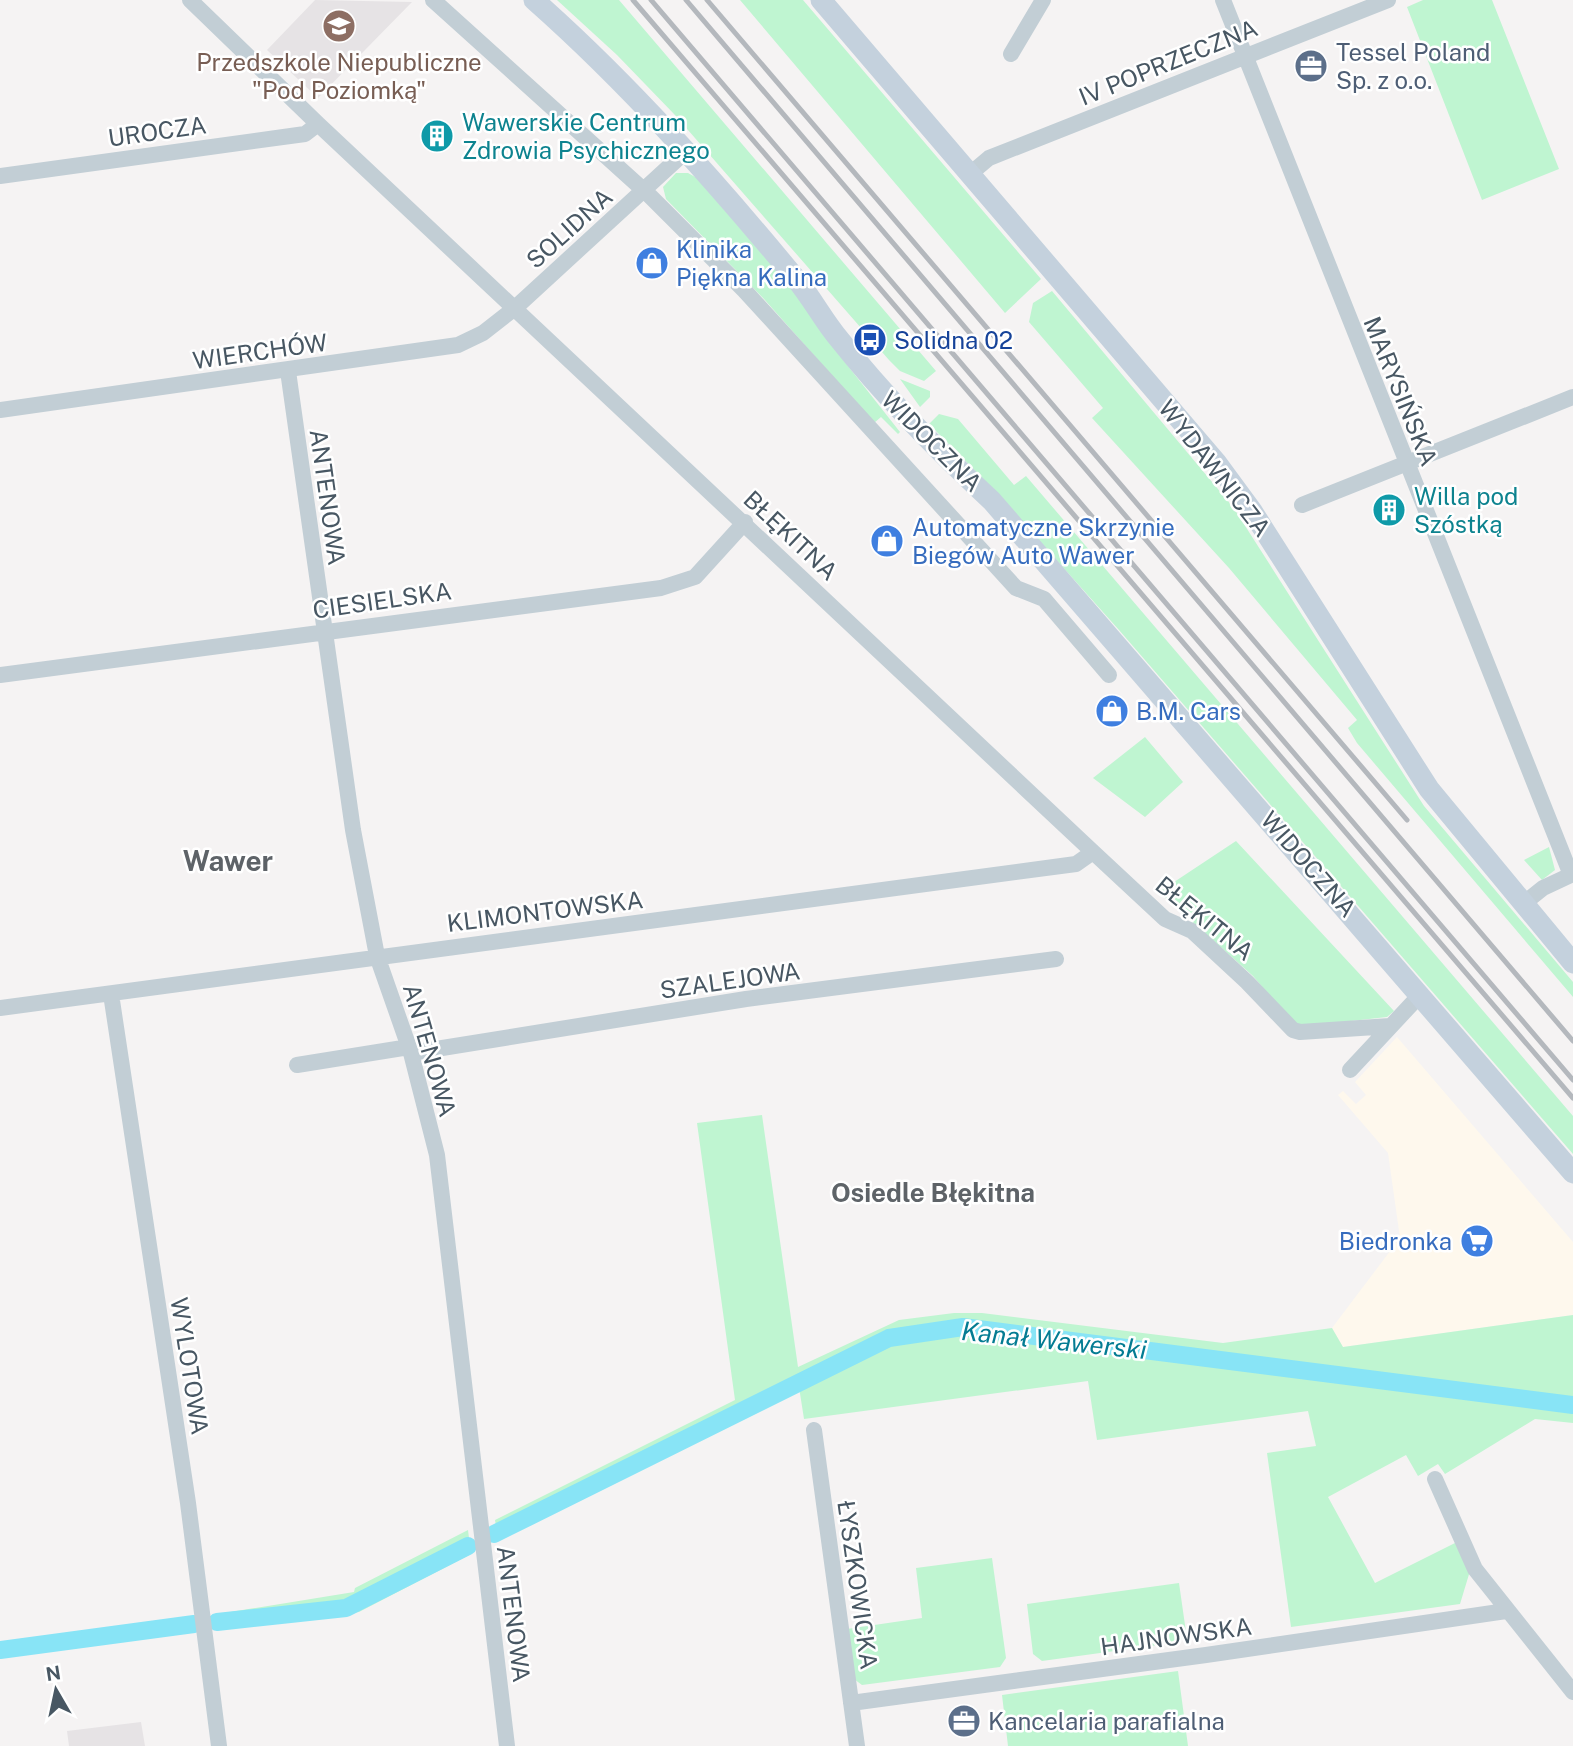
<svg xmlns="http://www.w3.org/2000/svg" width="1573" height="1746" viewBox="0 0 1573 1746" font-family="'Public Sans',sans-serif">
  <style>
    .commercial { fill: #fef8ed }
    .education { fill: #e6e3e5 }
    .green { fill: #bff5d1 }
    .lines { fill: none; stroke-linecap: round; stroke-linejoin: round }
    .canal { stroke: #88e4f6; stroke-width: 18 }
    .street { stroke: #c2ced5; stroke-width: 16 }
    .secondary { stroke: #c4d1dd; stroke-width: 21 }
    .rail { stroke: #b4b8bd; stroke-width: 5 }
    .labels { text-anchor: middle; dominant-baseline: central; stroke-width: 5; stroke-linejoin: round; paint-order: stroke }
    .service-label { font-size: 24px; fill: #4e5e75; stroke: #fff; text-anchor: start }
    .education-label { font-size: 24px; fill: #785e54; stroke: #fff }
    .street-label { font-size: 24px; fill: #485763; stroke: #fff }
    .culture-label { font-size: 24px; fill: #0d838f; stroke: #fff; text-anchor: start }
    .shop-label { font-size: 24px; fill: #366cbe; stroke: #fff; text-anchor: start }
    .transit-label { font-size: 24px; fill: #164399; stroke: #fff; text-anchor: start }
    .neighbourhood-label { font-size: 26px; font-weight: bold; fill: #5e6368; stroke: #fff }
    .water-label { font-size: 26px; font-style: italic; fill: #047c93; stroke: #fff }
    .quarter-label { font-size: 28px; font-weight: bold; fill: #5e6368; stroke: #fff }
  </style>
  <rect width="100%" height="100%" fill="#f5f3f3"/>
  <path class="commercial" d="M 1397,1037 L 1573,1242 L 1573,1315 L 1343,1347 L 1332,1328 L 1400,1238 L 1388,1153 L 1338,1095 L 1343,1091 L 1356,1104 L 1366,1095 L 1355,1082 Z"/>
  <path class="education" d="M 315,0 L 412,2 L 318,98 L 267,50 Z
    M 141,1722 L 145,1746 L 69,1746 L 67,1731 Z"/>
  <path class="green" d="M 557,0 L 619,0 L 936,371 L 924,381 L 900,371 L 889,360 L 674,114 L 617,55 Z
    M 740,0 L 803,0 L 1041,279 L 1005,313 Z
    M 1423,0 L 1492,0 L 1559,169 L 1482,200 L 1407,7 Z
    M 676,173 L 688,173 L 697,178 L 796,293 L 844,361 L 900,432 L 898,434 L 881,417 L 874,423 L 764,299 L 666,199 L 663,187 Z
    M 1052,291 L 1233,507 L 1424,806 L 1573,982 L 1573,997 L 1357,743 L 1348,728 L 1357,720 L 1229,568 L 1092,418 L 1103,408 L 1029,322 L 1033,303 Z
    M 900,379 L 930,391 L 930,397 L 920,407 Z
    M 939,414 L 958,419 L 1014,485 L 1026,476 L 1573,1116 L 1573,1154 L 1119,630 L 994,490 L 929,424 Z
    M 1145,737 L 1183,782 L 1145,817 L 1093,778 Z
    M 1236,841 L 1394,1011 L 1387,1017 L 1315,1025 L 1300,1025 L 1291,1021 L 1253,976 L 1159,892 Z
    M 1549,847 L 1555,870 L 1542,880 L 1524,860 Z
    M 762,1115 L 798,1367 L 899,1320 L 954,1313 L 982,1313 L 1223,1343 L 1332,1328 L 1343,1347 L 1573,1315 L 1573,1423 L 1535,1419 L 1445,1474 L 1438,1464 L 1418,1476 L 1406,1455 L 1328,1497 L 1375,1583 L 1455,1543 L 1470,1571 L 1460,1604 L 1291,1627 L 1267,1453 L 1316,1446 L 1308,1411 L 1097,1440 L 1088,1381 L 804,1419 L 799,1387 L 498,1538 L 495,1520 L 735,1400 L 697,1123 Z
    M 468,1530 L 471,1554 L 359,1612 L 214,1630 L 212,1615 L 354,1592 L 355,1588 Z
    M 992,1558 L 1006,1658 L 1000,1667 L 862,1685 L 854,1679 L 847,1629 L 922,1618 L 916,1568 Z
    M 1179,1583 L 1186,1632 L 1180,1642 L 1042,1661 L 1033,1654 L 1027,1604 Z
    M 195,1619 L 196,1629 L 0,1658 L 0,1642 Z
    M 1178,1671 L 1188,1746 L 1008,1746 L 1002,1695 Z"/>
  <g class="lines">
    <path class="canal" d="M 494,1534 L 889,1338 L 963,1327 L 1573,1405
      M 217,1622 L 346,1608 L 468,1546
      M 0,1650 L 194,1624"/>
    <path class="street" d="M 190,0 L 318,124 L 1093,852 L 1165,919 L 1192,931 L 1247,982 L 1293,1030 L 1300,1032 L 1390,1026
      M 433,0 L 649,195 L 744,290 L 1016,588 L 1044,599 L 1109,675
      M 1223,0 L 1571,875
      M 1011,54 L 1043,0
      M 970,174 L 989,158 L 1388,0
      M 0,176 L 305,134 L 318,124
      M 288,371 L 353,830 L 377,956 L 411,1053 L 437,1155 L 507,1746
      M 0,410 L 458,345 L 483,333 L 515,308 L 685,152
      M 1302,505 L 1573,397
      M 0,675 L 661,588 L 695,577 L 745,522
      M 1523,904 L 1543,888 L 1573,874
      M 111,994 L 188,1503 L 219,1746
      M 0,1008 L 1076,864 L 1093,852
      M 411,1053 L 746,999 L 1056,959
      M 297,1065 L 409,1047
      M 1350,1070 L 1420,995
      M 814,1430 L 857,1746
      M 1435,1479 L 1475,1569 L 1573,1692
      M 851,1703 L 1206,1655 L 1506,1611"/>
    <path class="secondary" d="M 534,0 C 629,84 715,181 796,279 C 812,298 823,320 839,339 C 886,398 937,450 992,501 L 1573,1173
      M 821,0 L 1216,462 L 1252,511 L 1429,789 L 1573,963"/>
    <path class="rail" d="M 633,0 L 1573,1098
      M 651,0 L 1573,1080
      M 686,0 L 1573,1041
      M 707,0 L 1407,820"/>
  </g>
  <defs>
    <symbol id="school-disc" viewBox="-11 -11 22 22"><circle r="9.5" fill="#8d6e63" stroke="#fff"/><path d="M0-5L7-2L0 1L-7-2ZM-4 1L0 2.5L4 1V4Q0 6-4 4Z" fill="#fff"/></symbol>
    <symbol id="office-disc" viewBox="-11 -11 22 22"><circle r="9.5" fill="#5c6f8a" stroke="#fff"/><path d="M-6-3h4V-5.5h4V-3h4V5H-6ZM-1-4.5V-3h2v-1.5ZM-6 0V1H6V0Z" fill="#fff"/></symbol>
    <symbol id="building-disc" viewBox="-11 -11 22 22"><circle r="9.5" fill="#0f9aa8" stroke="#fff"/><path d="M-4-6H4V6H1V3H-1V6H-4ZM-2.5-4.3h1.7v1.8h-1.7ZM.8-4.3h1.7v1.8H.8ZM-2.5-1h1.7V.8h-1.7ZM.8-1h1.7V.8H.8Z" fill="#fff"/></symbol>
    <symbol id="shop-disc" viewBox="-11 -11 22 22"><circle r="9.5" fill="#3f7fe0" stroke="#fff"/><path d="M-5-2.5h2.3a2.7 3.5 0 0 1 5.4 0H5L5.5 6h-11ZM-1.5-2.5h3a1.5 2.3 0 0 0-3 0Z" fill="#fff"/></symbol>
    <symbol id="bus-disc" viewBox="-11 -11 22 22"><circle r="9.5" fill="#1a4fb4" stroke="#fff"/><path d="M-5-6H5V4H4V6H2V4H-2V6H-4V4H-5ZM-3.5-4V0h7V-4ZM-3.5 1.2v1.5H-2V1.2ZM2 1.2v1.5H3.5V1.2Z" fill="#fff"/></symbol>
    <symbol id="supermarket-disc" viewBox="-11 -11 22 22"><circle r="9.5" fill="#3f7fe0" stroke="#fff"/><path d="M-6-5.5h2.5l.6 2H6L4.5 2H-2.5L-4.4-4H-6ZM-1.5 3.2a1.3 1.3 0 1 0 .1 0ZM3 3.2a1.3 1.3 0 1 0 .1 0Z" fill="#fff"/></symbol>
  </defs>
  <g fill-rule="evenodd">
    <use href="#school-disc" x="320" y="7" width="38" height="38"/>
    <use href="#office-disc" x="1292" y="47" width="38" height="38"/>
    <use href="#building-disc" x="418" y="117" width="38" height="38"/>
    <use href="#shop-disc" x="633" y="244" width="38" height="38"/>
    <use href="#bus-disc" x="851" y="321" width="38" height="38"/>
    <use href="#building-disc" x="1370" y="491" width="38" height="38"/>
    <use href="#shop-disc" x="868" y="522" width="38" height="38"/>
    <use href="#shop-disc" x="1093" y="692" width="38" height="38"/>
    <use href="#supermarket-disc" x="1458" y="1222" width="38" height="38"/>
    <use href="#office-disc" x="945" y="1702" width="38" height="38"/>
  </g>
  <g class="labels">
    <g class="service-label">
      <text x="1336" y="52">Tessel Poland<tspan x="1336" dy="28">Sp. z o.o.</tspan></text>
      <text x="988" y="1721">Kancelaria parafialna</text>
    </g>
    <g class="education-label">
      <text x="339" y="62">Przedszkole Niepubliczne<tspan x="339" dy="28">"Pod Poziomką"</tspan></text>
    </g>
    <g class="street-label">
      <text transform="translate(1168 62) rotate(-22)">IV POPRZECZNA</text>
      <text transform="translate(157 131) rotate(-8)">UROCZA</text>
      <text transform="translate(569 228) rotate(-42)">SOLIDNA</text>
      <text transform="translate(260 351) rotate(-8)">WIERCHÓW</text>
      <text transform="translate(1401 391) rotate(68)">MARYSIŃSKA</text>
      <text transform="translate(932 441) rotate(45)">WIDOCZNA</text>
      <text transform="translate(1215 468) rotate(52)">WYDAWNICZA</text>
      <text transform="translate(328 497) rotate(82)">ANTENOWA</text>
      <text transform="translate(791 535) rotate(43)">BŁĘKITNA</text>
      <text transform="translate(382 600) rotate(-8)">CIESIELSKA</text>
      <text transform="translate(1309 864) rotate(49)">WIDOCZNA</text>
      <text transform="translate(545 911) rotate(-7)">KLIMONTOWSKA</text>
      <text transform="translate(1205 918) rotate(39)">BŁĘKITNA</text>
      <text transform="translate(730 980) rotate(-8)">SZALEJOWA</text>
      <text transform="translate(430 1050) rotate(74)">ANTENOWA</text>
      <text transform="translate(190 1366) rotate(81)">WYLOTOWA</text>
      <text transform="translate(858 1585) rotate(82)">ŁYSZKOWICKA</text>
      <text transform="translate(514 1614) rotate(83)">ANTENOWA</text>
      <text transform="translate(1176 1636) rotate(-8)">HAJNOWSKA</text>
    </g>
    <g class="culture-label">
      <text x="462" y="122">Wawerskie Centrum<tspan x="462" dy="28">Zdrowia Psychicznego</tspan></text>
      <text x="1414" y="496">Willa pod<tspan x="1414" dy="28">Szóstką</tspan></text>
    </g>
    <g class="shop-label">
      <text x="676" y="249">Klinika<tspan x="676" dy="28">Piękna Kalina</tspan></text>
      <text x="912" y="527">Automatyczne Skrzynie<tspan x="912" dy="28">Biegów Auto Wawer</tspan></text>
      <text x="1136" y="711">B.M. Cars</text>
      <text x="1452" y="1241" text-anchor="end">Biedronka</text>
    </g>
    <g class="transit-label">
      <text x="894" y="340">Solidna 02</text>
    </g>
    <g class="neighbourhood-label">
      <text x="933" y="1192">Osiedle Błękitna</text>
    </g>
    <g class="water-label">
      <text transform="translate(1054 1340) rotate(6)">Kanał Wawerski</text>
    </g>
    <g class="quarter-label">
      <text x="228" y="860">Wawer</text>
    </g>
  </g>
  <g transform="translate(56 1690) rotate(351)" stroke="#ffffff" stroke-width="5" paint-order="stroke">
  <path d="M0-5L12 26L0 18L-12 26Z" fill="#485763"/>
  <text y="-10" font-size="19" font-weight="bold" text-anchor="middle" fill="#485763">N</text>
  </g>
</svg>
